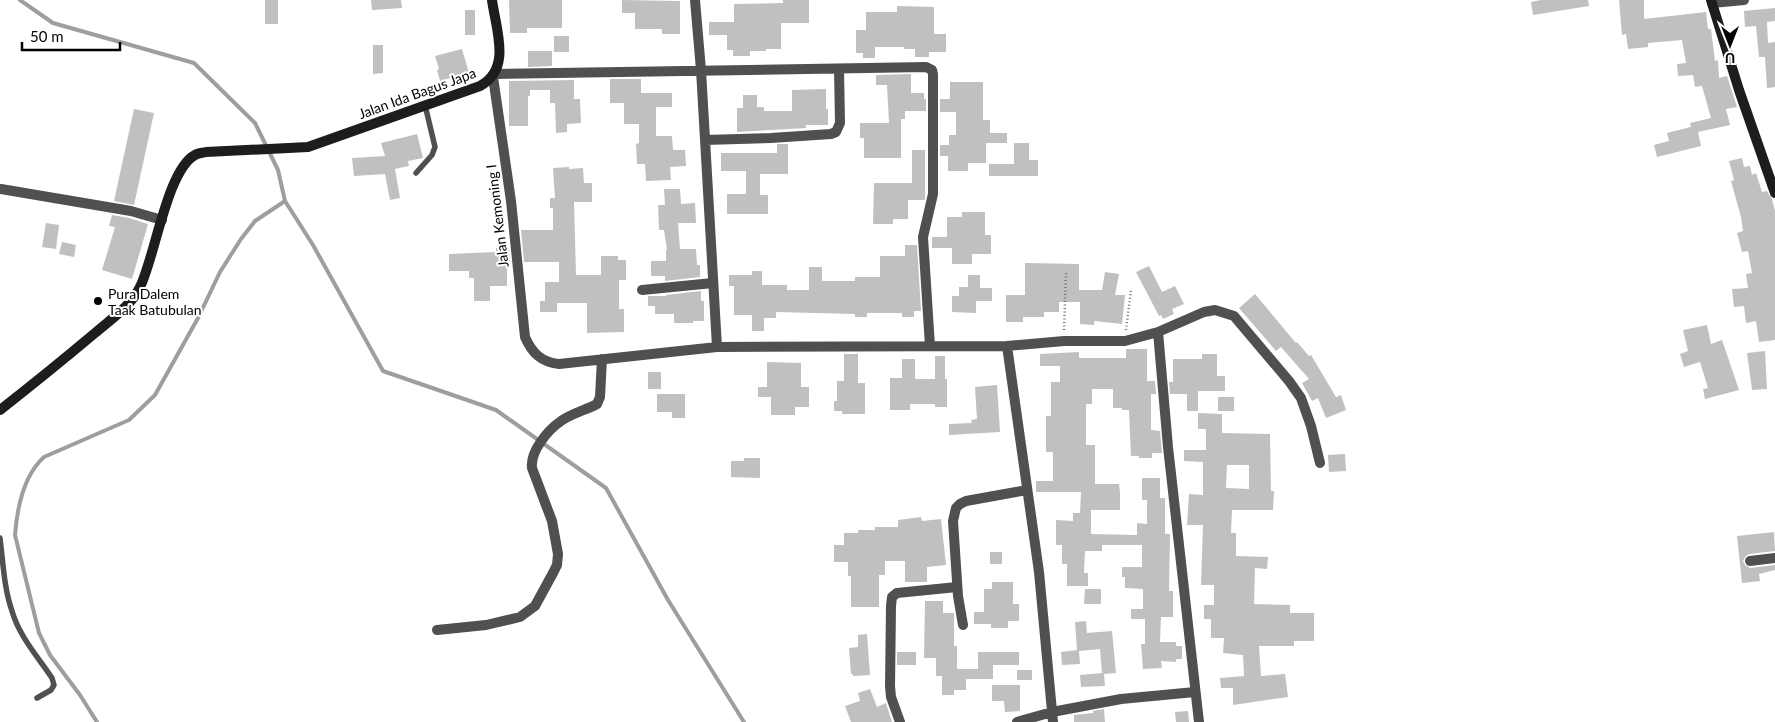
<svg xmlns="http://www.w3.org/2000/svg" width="1775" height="722" viewBox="0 0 1775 722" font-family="Lato,sans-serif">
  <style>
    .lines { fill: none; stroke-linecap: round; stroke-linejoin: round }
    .stream { stroke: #9e9e9e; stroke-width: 4 }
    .building { fill: #c0c0c0; fill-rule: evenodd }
    .path { stroke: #727272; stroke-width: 2.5; stroke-dasharray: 1 2.5; stroke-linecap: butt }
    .lane { stroke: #505050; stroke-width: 5.5 }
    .street { stroke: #505050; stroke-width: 10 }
    .secondary { stroke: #1d1d1d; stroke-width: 10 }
    .poi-dot { fill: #000; stroke: #fff; stroke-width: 2 }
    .labels { text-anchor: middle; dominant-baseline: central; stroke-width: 4; stroke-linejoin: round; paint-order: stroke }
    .street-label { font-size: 14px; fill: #000; stroke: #fff }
    .poi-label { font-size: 14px; fill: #000; stroke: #fff; text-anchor: start }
  </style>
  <rect width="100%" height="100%" fill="#fff"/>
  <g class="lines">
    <path class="stream" d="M 20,0 L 53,23 L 194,63 L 255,123 L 278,170 L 285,201 L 313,245 L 383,371 L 496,410 L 606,488 L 668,600 L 744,722
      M 97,722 L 80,695 L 50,655 L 39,633 L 15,535 C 17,509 24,475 44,457 L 129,420 L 155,395 L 198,318 L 220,272 L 241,239 L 255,221 L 285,201"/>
  </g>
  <path class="building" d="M 265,0 L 278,0 L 278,24 L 265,24 Z
    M 371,0 L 401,0 L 402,8 L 372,10 Z
    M 509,0 L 562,0 L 562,28 L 527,28 L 527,33 L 510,33 Z
    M 622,0 L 680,1 L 680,34 L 662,34 L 662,29 L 635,29 L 635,13 L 622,13 Z
    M 783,0 L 809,0 L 809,23 L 781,23 L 781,49 L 766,49 L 766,51 L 750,51 L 750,56 L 733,56 L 733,50 L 727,50 L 727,35 L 709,35 L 709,22 L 734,22 L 734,4 L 783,3 Z
    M 1541,0 L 1588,0 L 1589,6 L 1533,15 L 1531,2 Z
    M 1619,0 L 1644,0 L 1644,19 L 1706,12 L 1708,29 L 1711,29 L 1715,61 L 1718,60 L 1719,78 L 1727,76 L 1737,107 L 1726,109 L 1730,125 L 1698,132 L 1701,146 L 1657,157 L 1654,145 L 1669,141 L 1667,133 L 1691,127 L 1690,123 L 1711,118 L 1702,86 L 1695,87 L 1693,75 L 1678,76 L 1677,64 L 1686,63 L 1682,40 L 1648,43 L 1648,47 L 1628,49 L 1626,34 L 1622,35 Z
    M 897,6 L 934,7 L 934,34 L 946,34 L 946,52 L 929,52 L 929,57 L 915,57 L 915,49 L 904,49 L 904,47 L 875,47 L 875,58 L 863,58 L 863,53 L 856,53 L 856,30 L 866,30 L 866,12 L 897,12 Z
    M 1775,8 L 1775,21 L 1767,22 L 1768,43 L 1775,42 L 1775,87 L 1767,88 L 1765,57 L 1759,57 L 1756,26 L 1745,27 L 1744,11 Z
    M 465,10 L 475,10 L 475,35 L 465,35 Z
    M 554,36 L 569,36 L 569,52 L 554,52 Z
    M 373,45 L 383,45 L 383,73 L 373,74 Z
    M 462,49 L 469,73 L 440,81 L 437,70 L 439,69 L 435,56 Z
    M 528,51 L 552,51 L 552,66 L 528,67 Z
    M 911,74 L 911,93 L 924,93 L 924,99 L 926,99 L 926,111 L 905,111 L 905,119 L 901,119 L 901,158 L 864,158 L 864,138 L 860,138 L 860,123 L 889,123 L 887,85 L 876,85 L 876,75 Z
    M 610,79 L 641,79 L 641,93 L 672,93 L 672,107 L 656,107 L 656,136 L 672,136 L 673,150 L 685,150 L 686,166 L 670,167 L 671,180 L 646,181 L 645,164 L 637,164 L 636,144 L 639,143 L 639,124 L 624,124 L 624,103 L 610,103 Z
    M 574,80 L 574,99 L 580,99 L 581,123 L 567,124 L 567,132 L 556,133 L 555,103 L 550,103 L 550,90 L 530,90 L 530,96 L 528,96 L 528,126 L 509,126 L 509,81 Z
    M 950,82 L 983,82 L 983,120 L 990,120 L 990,133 L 1007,133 L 1007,143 L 986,143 L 986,163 L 968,163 L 968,171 L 948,171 L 948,156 L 940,156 L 940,145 L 949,145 L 949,135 L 956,135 L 956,112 L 940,112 L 940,99 L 950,99 Z
    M 826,89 L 826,109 L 828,109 L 828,125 L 806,125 L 806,128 L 737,132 L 737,108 L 743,108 L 743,95 L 757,95 L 757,107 L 764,107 L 764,111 L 792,111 L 792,90 Z
    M 134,109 L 154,113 L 134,205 L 114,201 Z
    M 417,134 L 423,158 L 408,161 L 409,166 L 395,169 L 400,198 L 390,200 L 385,174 L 354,176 L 352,158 L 385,156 L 381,143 Z
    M 1014,143 L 1029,143 L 1029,160 L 1038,160 L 1038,176 L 989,176 L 989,164 L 1014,164 Z
    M 777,144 L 788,144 L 788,174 L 760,174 L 760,195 L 768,195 L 768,214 L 727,214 L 727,194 L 746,194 L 746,171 L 721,171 L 721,153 L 777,153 Z
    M 912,150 L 925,150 L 925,200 L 908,200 L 908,219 L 893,219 L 893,224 L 873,224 L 874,183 L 912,183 Z
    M 1742,158 L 1744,167 L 1750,166 L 1752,175 L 1756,173 L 1762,192 L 1767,191 L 1772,199 L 1775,211 L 1775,340 L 1759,342 L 1756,321 L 1746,323 L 1744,306 L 1734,307 L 1732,289 L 1748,288 L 1746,274 L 1752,273 L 1748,251 L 1742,252 L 1737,233 L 1743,231 L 1741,217 L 1731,181 L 1734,180 L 1729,161 Z
    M 569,167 L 569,169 L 583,168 L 584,183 L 592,183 L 592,202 L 574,202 L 576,275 L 601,275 L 601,256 L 618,256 L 618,260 L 626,260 L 626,280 L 619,280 L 619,309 L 624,309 L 624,332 L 587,333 L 587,303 L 557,303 L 557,312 L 540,312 L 540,301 L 545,301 L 545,282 L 559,282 L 559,262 L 524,262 L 521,230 L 553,230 L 553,208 L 550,208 L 550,198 L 555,198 L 553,168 Z
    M 664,189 L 680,189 L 681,204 L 695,203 L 696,223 L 678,223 L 680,249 L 696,249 L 697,265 L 700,265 L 700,277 L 665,281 L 665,276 L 651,276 L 651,261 L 666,261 L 666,250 L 667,250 L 664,230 L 659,230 L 658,205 L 665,205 Z
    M 962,212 L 985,212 L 985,235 L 991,235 L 991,254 L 972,254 L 972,264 L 952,264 L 952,248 L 932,248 L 932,237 L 947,237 L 947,217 L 962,217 Z
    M 112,215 L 129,218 L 148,224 L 132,279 L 102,270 L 115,227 L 109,226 Z
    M 46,223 L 59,225 L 56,249 L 42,247 Z
    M 62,242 L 76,245 L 74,257 L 59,254 Z
    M 905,245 L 917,245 L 921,311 L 914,311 L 914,317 L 902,317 L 902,313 L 867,313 L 867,317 L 855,317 L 855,314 L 776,312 L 776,318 L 764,318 L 764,331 L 752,331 L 752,315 L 734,315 L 734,286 L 729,286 L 729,275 L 752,275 L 752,271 L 762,271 L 762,285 L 787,285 L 787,290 L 809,290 L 809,267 L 822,267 L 822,281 L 855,281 L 855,277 L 880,277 L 880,256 L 905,256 Z
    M 496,248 L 509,248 L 510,262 L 507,262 L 507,286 L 490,286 L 490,301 L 474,301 L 474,278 L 469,278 L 469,271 L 449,271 L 449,254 L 496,252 Z
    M 1025,263 L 1079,264 L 1079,290 L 1102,290 L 1105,272 L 1119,274 L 1115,295 L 1125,295 L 1122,324 L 1094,321 L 1094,325 L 1080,324 L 1080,302 L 1059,302 L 1059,312 L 1044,312 L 1044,317 L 1023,317 L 1023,322 L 1006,322 L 1006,295 L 1025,295 Z
    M 1149,266 L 1162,292 L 1175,286 L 1184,304 L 1172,309 L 1174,314 L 1163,319 L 1161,315 L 1159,316 L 1136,272 Z
    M 968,275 L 980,275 L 980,288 L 992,288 L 992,301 L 976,301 L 976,313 L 952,312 L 952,296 L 959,296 L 959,287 L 968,287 Z
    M 701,291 L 701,301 L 704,301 L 704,321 L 693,321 L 693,323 L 674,323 L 674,314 L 655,314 L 655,306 L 648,306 L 648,296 L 666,296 L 666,295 Z
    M 1255,294 L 1296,343 L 1297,342 L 1309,356 L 1311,355 L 1336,397 L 1341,395 L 1346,410 L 1326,418 L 1318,398 L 1312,401 L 1302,383 L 1309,379 L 1281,347 L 1276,351 L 1239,308 Z
    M 1707,325 L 1711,344 L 1722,340 L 1739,390 L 1705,399 L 1703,389 L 1708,388 L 1700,362 L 1684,367 L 1680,354 L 1688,351 L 1683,330 Z
    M 1126,349 L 1147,349 L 1147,381 L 1155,381 L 1156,394 L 1151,394 L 1151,430 L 1160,431 L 1162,453 L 1152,453 L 1152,458 L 1139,458 L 1139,456 L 1131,456 L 1129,410 L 1122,410 L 1122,408 L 1113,408 L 1113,389 L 1092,389 L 1092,404 L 1086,404 L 1086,445 L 1095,445 L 1095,484 L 1119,484 L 1120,493 L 1120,510 L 1091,510 L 1091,534 L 1137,535 L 1137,523 L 1147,524 L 1147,500 L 1142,500 L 1142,478 L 1160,478 L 1160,498 L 1165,498 L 1165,534 L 1170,534 L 1169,591 L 1173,591 L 1173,617 L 1161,617 L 1160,642 L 1176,642 L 1176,646 L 1182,646 L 1182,659 L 1176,659 L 1176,662 L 1161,661 L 1162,668 L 1143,669 L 1141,644 L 1145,644 L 1145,619 L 1131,619 L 1131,609 L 1143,609 L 1143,589 L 1125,588 L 1125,577 L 1122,577 L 1122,567 L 1142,567 L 1142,545 L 1102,545 L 1102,551 L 1085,551 L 1084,573 L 1088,573 L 1088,586 L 1067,586 L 1067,564 L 1062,564 L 1062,545 L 1056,545 L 1056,520 L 1073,521 L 1073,513 L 1080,513 L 1081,492 L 1036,492 L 1036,481 L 1053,481 L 1053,452 L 1046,452 L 1046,416 L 1051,416 L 1051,382 L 1060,382 L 1060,366 L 1040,366 L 1040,354 L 1079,352 L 1079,358 L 1126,358 Z
    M 1765,351 L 1767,389 L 1752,390 L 1747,353 Z
    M 844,354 L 858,354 L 858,383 L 865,383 L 865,414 L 842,414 L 842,411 L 834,411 L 834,401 L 837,401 L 837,381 L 844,381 Z
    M 1202,354 L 1217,354 L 1217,376 L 1225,376 L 1225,391 L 1198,391 L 1198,411 L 1187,411 L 1187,394 L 1170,394 L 1169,382 L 1173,382 L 1173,359 L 1202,359 Z
    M 935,356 L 945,356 L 945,379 L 947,379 L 947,407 L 935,407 L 935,404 L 910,404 L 910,410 L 890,410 L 890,378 L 902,378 L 902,359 L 915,359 L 915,379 L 935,379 Z
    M 767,362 L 801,363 L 801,387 L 809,387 L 809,407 L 795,407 L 795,415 L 771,415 L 771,397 L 758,397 L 758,387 L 767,387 Z
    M 648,372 L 661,372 L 661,389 L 648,389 Z
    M 997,385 L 1000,432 L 949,435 L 949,424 L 972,423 L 971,420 L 977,419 L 975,387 Z
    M 657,394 L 685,394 L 685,418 L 672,418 L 672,412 L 657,412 Z
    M 1218,397 L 1234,397 L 1234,411 L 1218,411 Z
    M 1198,413 L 1222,414 L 1222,433 L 1270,434 L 1271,491 L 1274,491 L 1273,510 L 1232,510 L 1231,533 L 1236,533 L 1236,556 L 1268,557 L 1267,569 L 1255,568 L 1254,604 L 1290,605 L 1290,613 L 1314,613 L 1314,641 L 1294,641 L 1294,646 L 1259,646 L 1261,676 L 1285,674 L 1288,697 L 1233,705 L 1233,688 L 1221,688 L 1220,678 L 1244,676 L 1243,655 L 1223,653 L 1224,638 L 1211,638 L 1211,619 L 1204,619 L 1204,605 L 1214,605 L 1214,585 L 1201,585 L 1203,525 L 1187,525 L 1189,494 L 1203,495 L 1203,462 L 1184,461 L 1184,450 L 1206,450 L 1206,429 L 1198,429 ZM 1227,465 L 1249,465 L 1249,489 L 1226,488 Z
    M 1345,454 L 1346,471 L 1329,472 L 1328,455 Z
    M 744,458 L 760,458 L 760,478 L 731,477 L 731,461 L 744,461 Z
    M 921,517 L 922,521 L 941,519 L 946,565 L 927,567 L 927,582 L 905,582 L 905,561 L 885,561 L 885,575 L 879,575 L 879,607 L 851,607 L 851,576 L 848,576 L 848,562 L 834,562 L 834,545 L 844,545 L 844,533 L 858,533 L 858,530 L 875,530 L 875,527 L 898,527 L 898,520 Z
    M 1774,532 L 1775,551 L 1749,554 L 1746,556 L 1743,561 L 1745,565 L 1750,568 L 1775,565 L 1775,570 L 1759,574 L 1760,581 L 1742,583 L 1737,536 Z
    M 990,552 L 1002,552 L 1002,564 L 990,564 Z
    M 992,582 L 1013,582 L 1013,604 L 1019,604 L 1019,621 L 1008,621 L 1008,628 L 991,628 L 991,624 L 974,624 L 974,612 L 984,612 L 984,589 L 992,589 Z
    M 1085,589 L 1101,589 L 1101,604 L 1084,604 Z
    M 925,601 L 943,601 L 943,613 L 954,613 L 954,646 L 957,646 L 957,669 L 978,669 L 978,652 L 1019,652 L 1019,665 L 993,665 L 993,679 L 966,679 L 966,690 L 954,690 L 954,695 L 942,695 L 942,676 L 936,676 L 936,658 L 924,658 Z
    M 1086,621 L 1087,633 L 1112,631 L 1116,673 L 1104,674 L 1105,686 L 1081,687 L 1080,675 L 1102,673 L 1100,649 L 1079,651 L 1080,664 L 1062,665 L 1061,652 L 1077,650 L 1075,622 Z
    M 867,634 L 870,675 L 853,676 L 853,674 L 851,674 L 849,648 L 858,647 L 858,635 Z
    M 897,652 L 916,652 L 916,665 L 897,665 Z
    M 1017,670 L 1032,670 L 1032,680 L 1017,680 Z
    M 992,685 L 1020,685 L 1020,711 L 1005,712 L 1004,701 L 992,701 Z
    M 870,689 L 877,707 L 886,703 L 892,722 L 851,722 L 845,706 L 860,701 L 858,693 Z
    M 1104,709 L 1105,722 L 1074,722 L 1074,715 L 1093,713 L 1093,711 Z
    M 1188,711 L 1189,722 L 1176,722 L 1175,712 Z"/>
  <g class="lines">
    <path class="path" d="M 1064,330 L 1066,273
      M 1126,330 L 1131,290"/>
    <path class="lane" d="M 416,173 L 432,155 L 435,147 L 425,105
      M 0,538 C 3,562 4,588 12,611 C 19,636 38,657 52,678 L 54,685 L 51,690 L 37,698"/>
    <path class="street" d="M 695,0 L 701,70 L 717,347
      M 1712,3 L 1744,0
      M 495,74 L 926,67 L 932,70 L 933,74 L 933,194 L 923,237 L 930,346
      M 493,77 L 511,201 L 525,337 C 532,353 541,362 559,364 L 717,347 L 1007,346 L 1064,341 L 1125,341 L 1158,332 L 1204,312 L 1215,310 L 1234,316 L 1289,381 L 1301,398 L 1311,426 L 1320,463
      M 705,140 L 771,138 L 831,134 L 836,132 L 840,123 L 839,69
      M 1,189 L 131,211 L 162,220
      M 642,290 L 713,283
      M 1158,332 L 1168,447 L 1199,722
      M 1007,346 L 1039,572 L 1053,722
      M 1750,561 L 1775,558
      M 963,625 L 958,596 L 953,521 L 956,508 L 960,504 L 966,501 L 1027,490
      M 437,630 L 486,625 L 520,617 L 535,606 L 553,573 L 557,565 L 558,554 L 552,521 L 532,468 C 530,451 548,430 561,421 C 572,413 586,410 597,404 L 600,397 L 602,359
      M 900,722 L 891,697 L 890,686 L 891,606 L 892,597 L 897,593 L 957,587
      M 1017,722 L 1052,712 L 1121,699 L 1195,692"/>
    <path class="secondary" d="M 1711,0 L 1739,90 L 1775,193
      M 0,410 C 32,385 64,359 95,333 C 111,319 131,306 140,287 C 155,257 167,170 195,155 C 198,153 202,153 206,152 L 308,147 L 480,86 C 512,69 496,30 492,0"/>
  </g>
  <circle class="poi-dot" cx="98" cy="301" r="5"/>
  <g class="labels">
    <g class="street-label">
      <text transform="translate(417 93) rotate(-20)">Jalan Ida Bagus Japa</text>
      <text transform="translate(497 216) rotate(-97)">Jalan Kemoning I</text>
    </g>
    <g class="poi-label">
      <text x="108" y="293">Pura Dalem<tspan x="108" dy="16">Taak Batubulan</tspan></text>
    </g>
  </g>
  <g transform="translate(1730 45) rotate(180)" stroke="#ffffff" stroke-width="4" paint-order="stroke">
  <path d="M0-4L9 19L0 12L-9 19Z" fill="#000000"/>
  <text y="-8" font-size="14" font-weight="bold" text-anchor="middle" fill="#000000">U</text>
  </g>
  <path d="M22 42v8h98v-8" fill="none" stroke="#000000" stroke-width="2.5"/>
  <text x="30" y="42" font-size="15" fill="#000000" stroke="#ffffff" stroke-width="4" paint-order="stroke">50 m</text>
</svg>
